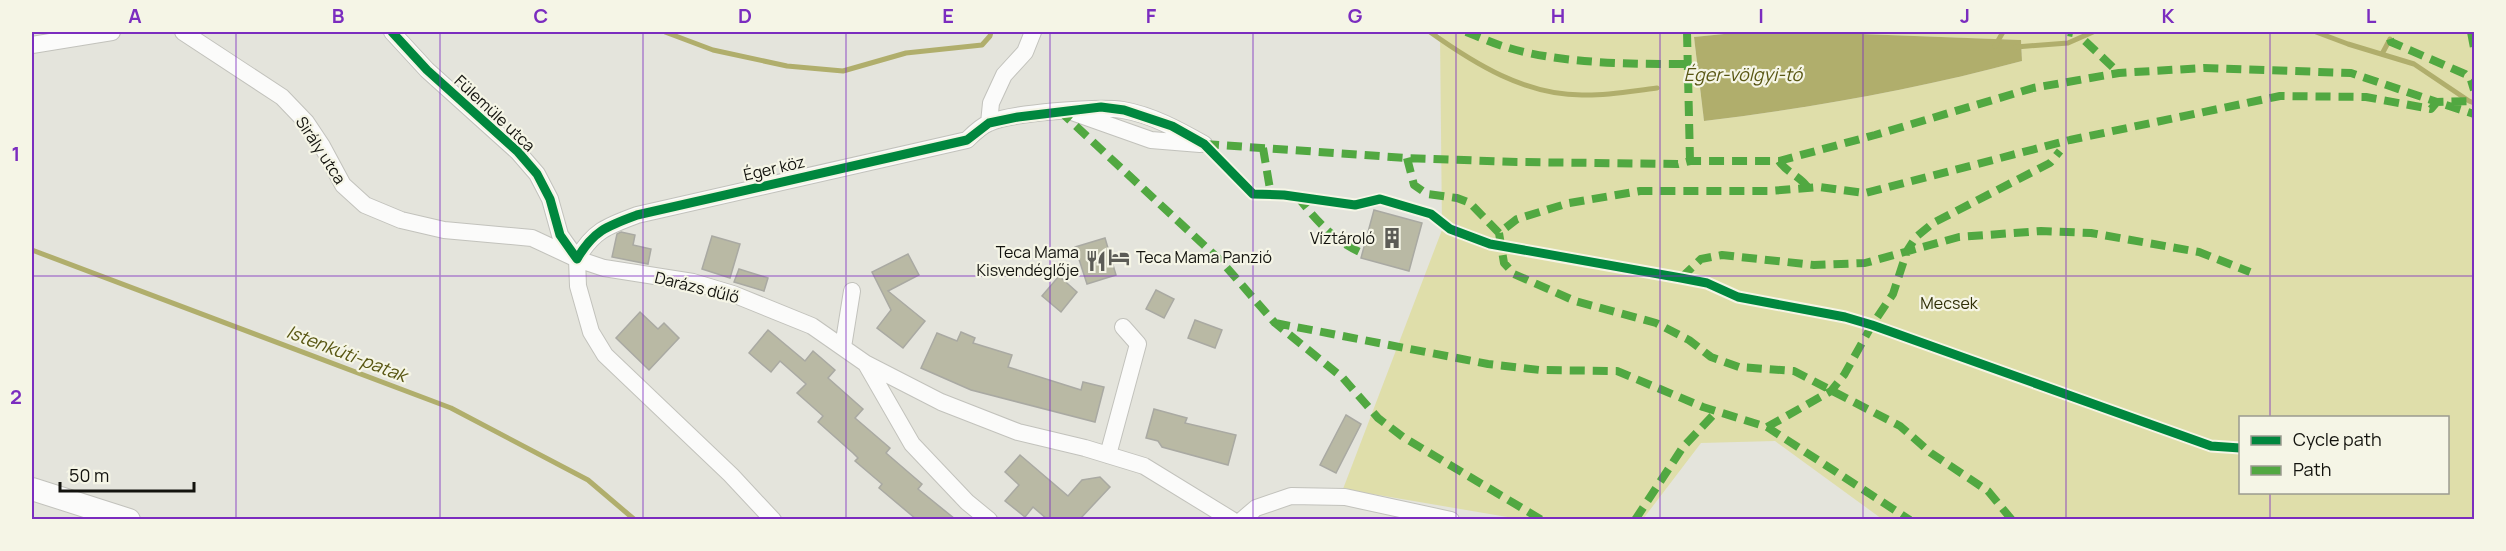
<svg xmlns="http://www.w3.org/2000/svg" width="2506" height="551" viewBox="0 0 2506 551" font-family="Manrope,sans-serif">
  <style>
    .green { fill: #dfdeaa; fill-rule: evenodd }
    .water { fill: #b0ae6c }
    .lines { fill: none; stroke-linecap: round; stroke-linejoin: round }
    .stream { stroke: #b0ae6c; stroke-width: 5 }
    .building { fill: #b9b9a4; stroke: #a9a9a2; stroke-width: 1.5 }
    .street-casing { stroke: #c2c2bc; stroke-width: 18 }
    .secondary-casing { stroke: #c2c2bc; stroke-width: 24 }
    .street { stroke: #fbfbfa; stroke-width: 16 }
    .secondary { stroke: #fbfbfa; stroke-width: 22 }
    .quiet { stroke: #51a841; stroke-width: 8; stroke-dasharray: 15 8; stroke-linecap: butt }
    .cycleway-casing { stroke: #f5f5e6; stroke-width: 13 }
    .cycleway { stroke: #00873e; stroke-width: 9 }
    .grid { fill: none; stroke: #7b2cbf; stroke-width: 1.5; stroke-opacity: 0.55 }
    .labels { text-anchor: middle; dominant-baseline: central; stroke-width: 4.5; stroke-linejoin: round; paint-order: stroke }
    .street-label { font-size: 16px; fill: #13130e; stroke: #f5f5e6 }
    .poi-label { font-size: 16px; fill: #13130e; stroke: #f5f5e6; text-anchor: end }
    .park-label { font-size: 16px; fill: #302f07; stroke: #f5f5e6 }
    .water-label { font-size: 18px; font-style: italic; fill: #585612; stroke: #f5f5e6 }
    .neatline { fill: none; stroke: #7b2cbf; stroke-width: 2 }
    .grid-label { font-size: 20px; text-anchor: middle; font-weight: bold; fill: #7b2cbf }
  </style>
  <rect width="100%" height="100%" fill="#e4e4dc"/>
  <path class="green" d="M 1440,32 L 1743,32 L 1694,37 L 1704,121 C 1812,108 1918,89 2022,61 L 2021,40 L 1808,32 L 2474,32 L 2474,519 L 1882,519 L 1775,441 L 1701,443 L 1643,519 L 1519,519 L 1343,489 L 1442,230 ZM 2240,418 L 2448,418 L 2448,492 L 2240,492 Z"/>
  <path class="water" d="M 1744,32 L 1808,32 L 2021,40 L 2022,61 C 1918,89 1811,108 1704,121 L 1694,37 Z"/>
  <g class="lines">
    <path class="stream" d="M 665,32 L 713,50 L 787,66 L 843,71 L 906,53 L 982,45 L 990,36 L 991,32
      M 1430,32 C 1475,64 1525,95 1582,95 C 1607,96 1632,91 1657,88
      M 2316,32 L 2348,44 L 2414,64 L 2469,101 L 2474,103
      M 1995,46 L 2003,32
      M 2016,47 L 2068,43 L 2093,32
      M 2382,54 L 2390,39
      M 32,250 L 451,408 L 588,480 L 635,520"/>
  </g>
  <path class="building" d="M 1374,210 L 1422,223 L 1409,271 L 1361,258 Z
    M 621,232 L 635,235 L 633,245 L 651,249 L 648,264 L 612,257 L 617,234 Z
    M 712,236 L 740,244 L 730,278 L 702,269 Z
    M 1105,238 L 1116,275 L 1087,284 L 1075,247 Z
    M 908,254 L 919,275 L 888,291 L 925,321 L 903,348 L 877,328 L 891,310 L 872,272 Z
    M 739,269 L 768,278 L 764,291 L 734,282 Z
    M 1059,276 L 1077,292 L 1061,312 L 1042,296 Z
    M 1156,290 L 1174,299 L 1164,318 L 1146,309 Z
    M 640,312 L 658,329 L 664,323 L 679,338 L 649,370 L 616,338 Z
    M 1195,320 L 1222,330 L 1215,348 L 1188,338 Z
    M 768,330 L 805,361 L 813,351 L 835,370 L 828,378 L 863,409 L 855,418 L 890,448 L 886,453 L 922,484 L 918,489 L 955,519 L 916,519 L 879,488 L 882,484 L 855,461 L 858,458 L 853,453 L 818,422 L 823,416 L 797,393 L 806,384 L 780,361 L 771,372 L 749,353 Z
    M 961,332 L 975,338 L 973,343 L 1012,355 L 1008,367 L 1081,390 L 1083,382 L 1104,387 L 1095,422 L 971,390 L 921,368 L 937,333 L 957,341 Z
    M 1154,409 L 1187,418 L 1185,423 L 1236,435 L 1228,465 L 1162,447 L 1158,441 L 1146,438 Z
    M 1346,415 L 1361,424 L 1336,473 L 1320,465 Z
    M 1020,455 L 1068,496 L 1082,480 L 1100,477 L 1110,487 L 1080,519 L 1047,519 L 1033,507 L 1025,517 L 1005,501 L 1019,485 L 1005,472 Z"/>
  <g class="lines">
    <defs>
      <path id="street" d="M 183,32 L 282,97 L 306,122 L 322,146 L 343,185 L 365,205 L 401,220 L 444,230 L 532,238 L 577,259 L 604,268 L 693,282 L 733,294 L 812,326 L 865,363 L 941,402 L 1018,432 L 1085,448 L 1144,466 L 1232,520
        M 392,32 L 427,70 L 518,152 L 537,174 L 550,199 L 560,235 L 577,259 L 578,286 L 591,332 L 605,355 L 731,475 L 773,520
        M 32,45 L 112,32
        M 1072,112 L 1151,140 L 1200,144
        M 989,123 L 991,103 L 1004,75 L 1025,52 L 1033,32
        M 577,259 C 593,231 607,226 637,215 L 967,140 C 973,134 981,126 989,123 C 1009,113 1100,106 1123,110 C 1152,115 1179,130 1204,144
        M 843,347 L 852,291
        M 866,364 L 912,444 L 967,502 L 989,520
        M 1108,455 L 1138,344 L 1123,327
        M 1242,520 L 1256,508 L 1291,496 L 1345,497 L 1451,520"/>
      <path id="secondary" d="M 32,489 L 129,520"/>
    </defs>
    <use href="#street" class="street-casing"/>
    <use href="#secondary" class="secondary-casing"/>
    <use href="#street" class="street"/>
    <use href="#secondary" class="secondary"/>
    <path class="quiet" d="M 1466,32 C 1480,37 1494,44 1509,48 C 1564,64 1631,64 1688,64
      M 1687,32 L 1690,161
      M 2068,32 L 2073,33
      M 2471,32 L 2474,48
      M 2390,39 L 2391,42 L 2465,74 L 2471,80 L 2474,90
      M 2085,41 L 2119,73
      M 2446,105 L 2474,114
      M 1068,112 L 1063,114 L 1221,261 L 1275,323 L 1343,378 L 1378,418 L 1403,437 L 1542,520
      M 1204,144 L 1407,158 L 1517,162 L 1678,164 L 1690,161 L 1779,161 L 1875,135 L 2033,88 L 2119,73 L 2204,68 L 2351,73 L 2437,102 L 2474,101
      M 1263,148 L 1271,195
      M 1407,158 L 1414,185 L 1427,194 L 1457,198 L 1470,203 L 1499,233
      M 1779,161 C 1787,173 1800,176 1808,188
      M 1297,196 C 1316,220 1334,241 1362,253
      M 1681,278 L 1701,259 L 1722,255 L 1814,265 L 1865,263 L 1959,237 L 2041,231 L 2091,233 L 2199,252 L 2250,272
      M 1275,323 L 1488,364 L 1540,370 L 1617,371 L 1703,407 L 1767,427 L 1910,520
      M 1767,427 L 1831,391 L 1844,375 L 1872,325 L 1893,294 L 1907,251 L 1916,237 L 1933,223 L 2050,163 L 2060,151
      M 1635,520 L 1683,447 L 1717,411
      M 2012,520 L 1988,491 L 1931,453 L 1900,426 L 1794,371 L 1739,367 L 1711,357 L 1689,340 L 1656,323 L 1575,301 L 1514,274 L 1504,263 L 1499,233 L 1517,219 L 1569,203 L 1640,191 L 1770,191 L 1819,187 L 1865,193 L 2070,140 L 2280,96 L 2366,97 L 2431,109 L 2437,102"/>
    <defs>
      <path id="cycleway" d="M 392,32 L 427,70 L 518,152 L 537,174 L 550,199 L 560,235 L 577,259 C 593,231 607,226 637,215 L 967,140 L 989,123 L 1018,117 L 1101,107 L 1124,110 L 1172,126 L 1204,144 L 1253,194 L 1284,195 L 1355,205 L 1380,199 L 1431,214 L 1450,229 L 1490,244 L 1681,278 L 1707,283 L 1738,297 L 1845,317 L 1872,325 L 2211,446 L 2240,448"/>
    </defs>
    <use href="#cycleway" class="cycleway-casing"/>
    <use href="#cycleway" class="cycleway"/>
  </g>
  <path class="grid" d="M 236,32 L 236,520M 440,32 L 440,520M 643,32 L 643,520M 846,32 L 846,520M 1050,32 L 1050,520M 1253,32 L 1253,520M 1456,32 L 1456,520M 1660,32 L 1660,520M 1863,32 L 1863,520M 2066,32 L 2066,520M 2270,32 L 2270,418M 32,276 L 2474,276M 2270,492 L 2270,520"/>
  <defs>
    <symbol id="building-bare" viewBox="-9 -9 18 18"><path d="M-4-6H4V6H1V3H-1V6H-4ZM-2.5-4.3h1.7v1.8h-1.7ZM.8-4.3h1.7v1.8H.8ZM-2.5-1h1.7V.8h-1.7ZM.8-1h1.7V.8H.8Z" fill="#5c5c56" stroke="#f5f5e6" stroke-width="2.5" paint-order="stroke"/></symbol>
    <symbol id="hotel-bare" viewBox="-9 -9 18 18"><path d="M-6-4.5h1.5V1H6V5H4.5V3h-9V5H-6ZM-4 0a1.8 1.8 0 1 1 3.6 0ZM.5 0V-2.5h3Q6-2.5 6 0Z" fill="#5c5c56" stroke="#f5f5e6" stroke-width="2.5" paint-order="stroke"/></symbol>
    <symbol id="restaurant-bare" viewBox="-9 -9 18 18"><path d="M-5-6h1v4h1v-4h1v4h1v-4h1v5L-1.5 .5V6h-2V.5L-5-1ZM5-6V6H3V1.5H1.5Q1.5-4 5-6Z" fill="#5c5c56" stroke="#f5f5e6" stroke-width="2.5" paint-order="stroke"/></symbol>
  </defs>
  <g fill-rule="evenodd">
    <use href="#building-bare" x="1377" y="223" width="30" height="30"/>
    <use href="#hotel-bare" x="1104" y="242" width="30" height="30"/>
    <use href="#restaurant-bare" x="1081" y="246" width="30" height="30"/>
  </g>
  <g class="labels">
    <g class="street-label">
      <text transform="translate(495 113) rotate(43)">Fülemüle utca</text>
      <text transform="translate(321 150) rotate(57)">Sirály utca</text>
      <text transform="translate(774 168) rotate(-13)">Éger köz</text>
      <text transform="translate(697 287) rotate(14)">Darázs dűlő</text>
    </g>
    <g class="poi-label">
      <text x="1375" y="238">Víztároló</text>
      <text x="1079" y="252">Teca Mama<tspan x="1079" dy="18">Kisvendéglője</tspan></text>
      <text x="1136" y="257" text-anchor="start">Teca Mama Panzió</text>
    </g>
    <g class="park-label">
      <text x="1949" y="303">Mecsek</text>
    </g>
    <g class="water-label">
      <text x="1743" y="74">Éger-völgyi-tó</text>
      <text transform="translate(347 353) rotate(21)">Istenkúti-patak</text>
    </g>
  </g>
  <rect width="2506" height="551" fill="none" stroke="#f5f5e6" stroke-width="66"/>
  <rect x="2239" y="416" width="210" height="78" fill="#f5f5e6" stroke="#9b9b90" stroke-width="1.5"/>
  <rect x="2251" y="436" width="30" height="9" fill="#00873e" stroke="#9b9b90" stroke-width="1.5"/>
  <text x="2293" y="446" font-size="18" fill="#13130e">Cycle path</text>
  <rect x="2251" y="466" width="30" height="9" fill="#51a841" stroke="#9b9b90" stroke-width="1.5"/>
  <text x="2293" y="476" font-size="18" fill="#13130e">Path</text>
  <path d="M60 482v9h134v-9" fill="none" stroke="#13130e" stroke-width="3"/>
  <text x="69" y="482" font-size="18" fill="#13130e" stroke="#f5f5e6" stroke-width="4.5" paint-order="stroke">50 m</text>
  <rect x="33" y="33" width="2440" height="485" class="neatline"/>
  <g class="grid-label">
    <text x="135" y="23">A</text>
    <text x="338" y="23">B</text>
    <text x="541" y="23">C</text>
    <text x="745" y="23">D</text>
    <text x="948" y="23">E</text>
    <text x="1151" y="23">F</text>
    <text x="1355" y="23">G</text>
    <text x="1558" y="23">H</text>
    <text x="1761" y="23">I</text>
    <text x="1965" y="23">J</text>
    <text x="2168" y="23">K</text>
    <text x="2371" y="23">L</text>
    <text x="16" y="161">1</text>
    <text x="16" y="404">2</text>
  </g>
</svg>
